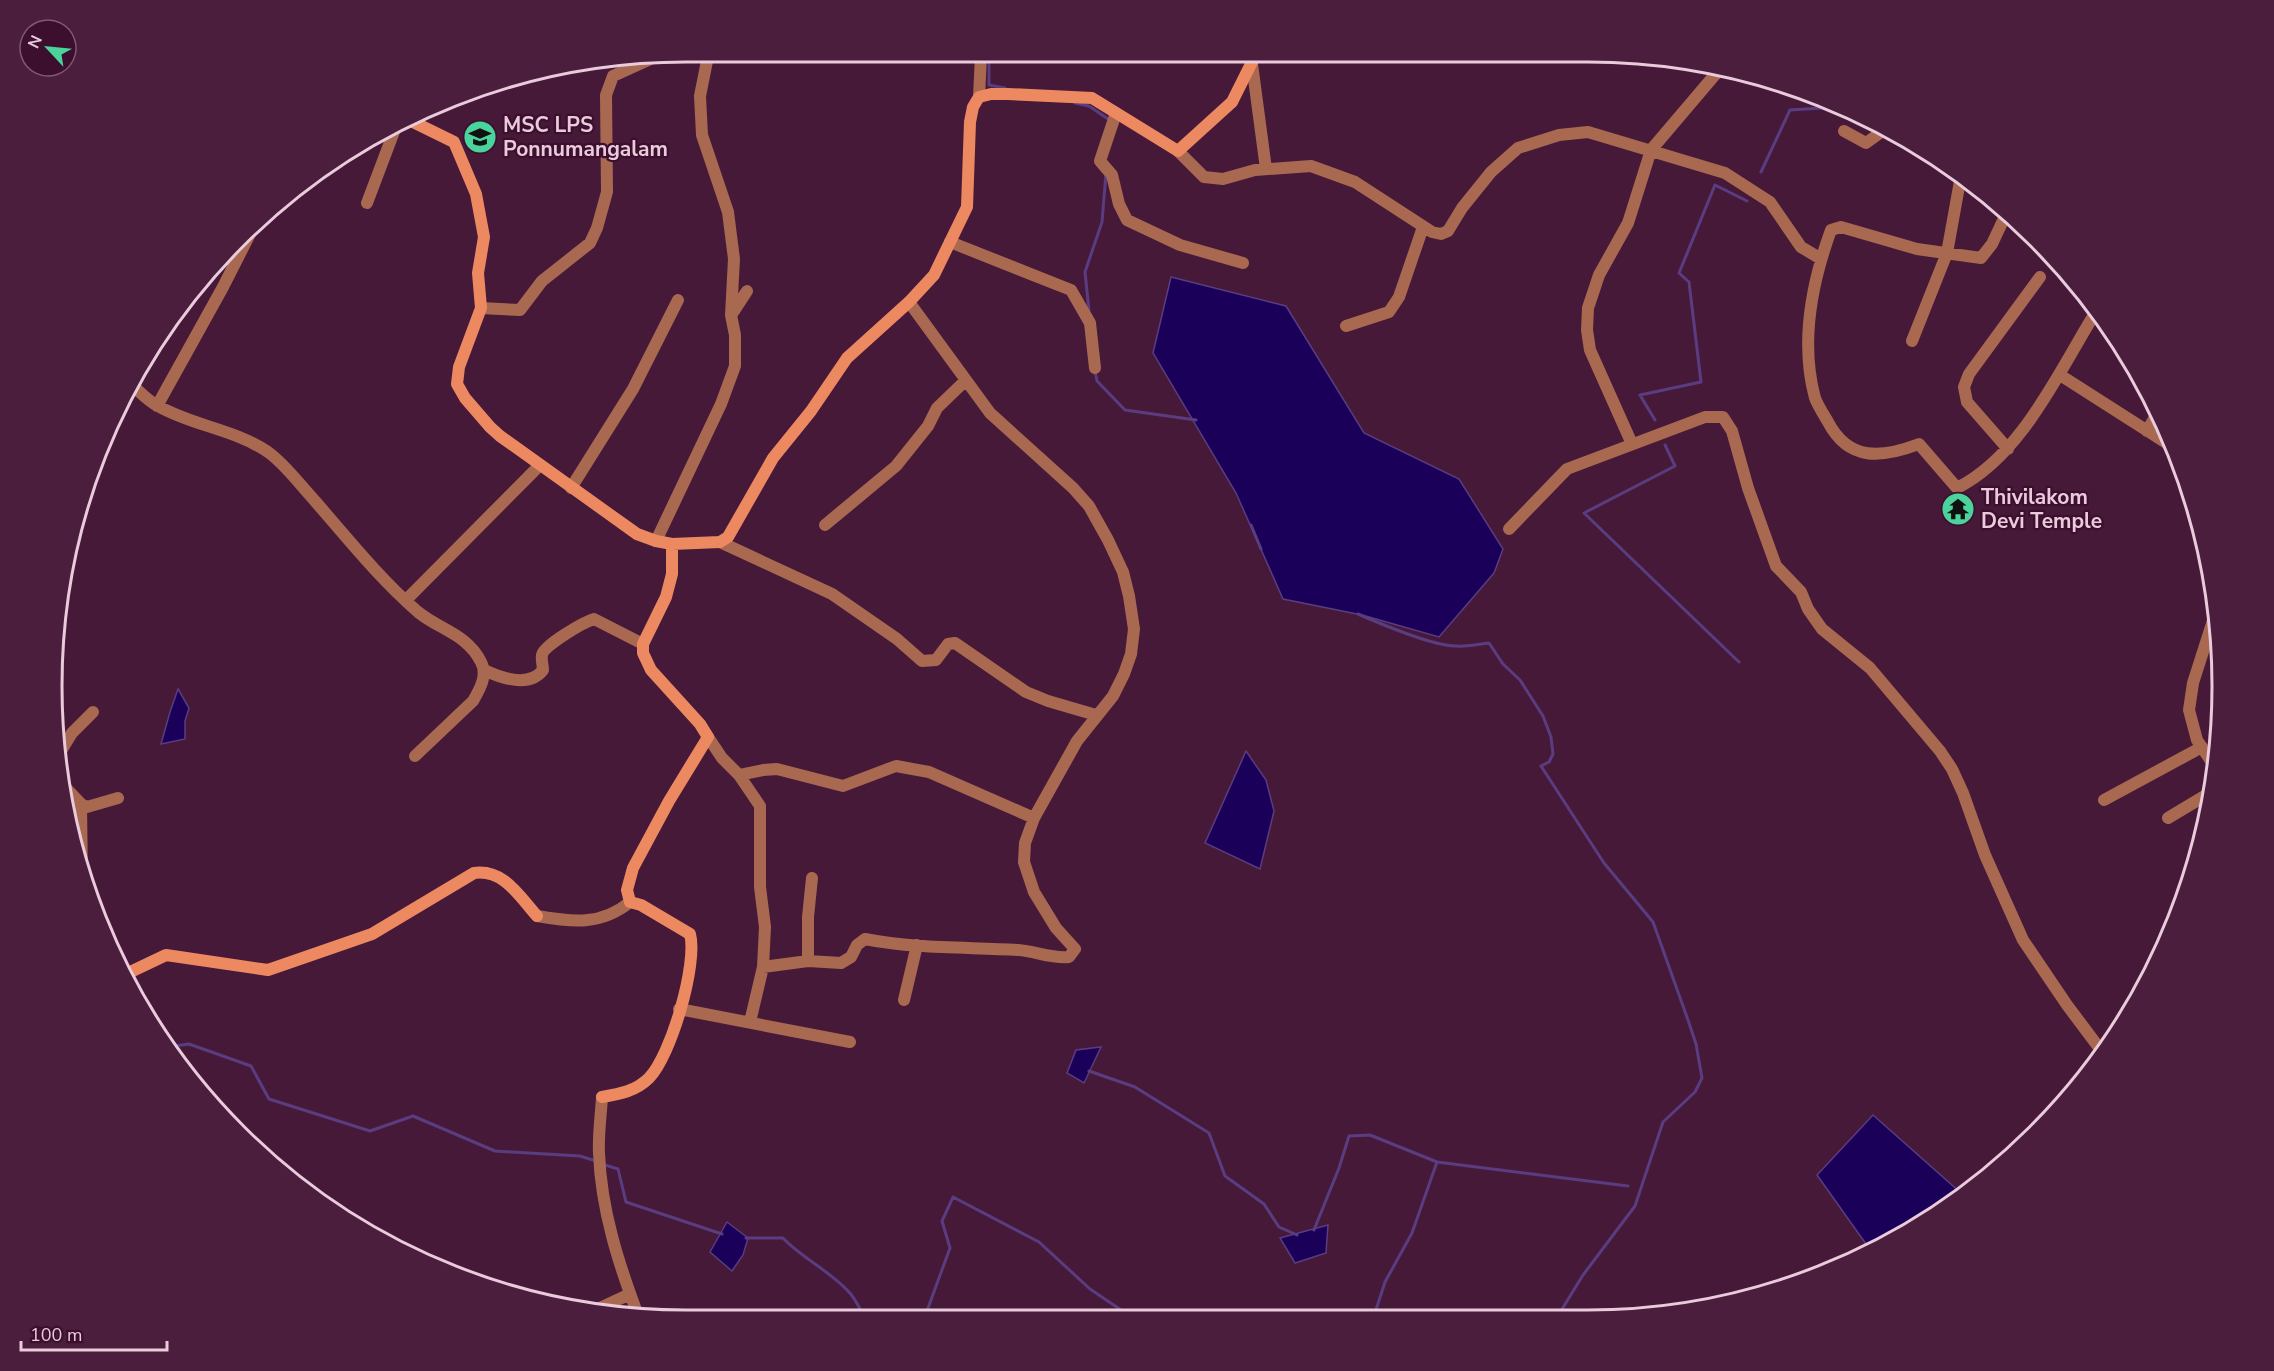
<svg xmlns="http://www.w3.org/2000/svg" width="2274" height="1371" viewBox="0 0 2274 1371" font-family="'Nunito Sans',sans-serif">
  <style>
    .water { fill: #1b0059; stroke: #593d80; stroke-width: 1.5 }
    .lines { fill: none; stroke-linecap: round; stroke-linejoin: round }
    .stream { stroke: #593d80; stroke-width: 3 }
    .street { stroke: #a86950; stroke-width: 12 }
    .secondary { stroke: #ed8961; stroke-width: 12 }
    .labels { text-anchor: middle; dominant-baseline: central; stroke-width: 4.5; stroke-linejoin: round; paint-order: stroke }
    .poi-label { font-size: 21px; font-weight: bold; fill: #e9cbdc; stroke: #3c0f2e; text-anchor: start }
    .rim { fill: none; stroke: #e9cbdc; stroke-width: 3 }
  </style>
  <rect width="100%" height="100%" fill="#471938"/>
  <path class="water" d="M 1171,277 L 1286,306 L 1364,433 L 1459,479 L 1503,549 L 1494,573 L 1439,637 L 1362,615 L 1283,599 L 1236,493 L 1153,353 Z
    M 178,689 L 189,708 L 185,721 L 185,739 L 161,744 L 170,712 Z
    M 1246,751 L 1266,780 L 1274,811 L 1260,869 L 1205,843 Z
    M 1101,1047 L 1084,1083 L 1067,1073 L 1076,1050 Z
    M 1873,1115 L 1962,1194 L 1905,1235 L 1871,1251 L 1817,1175 Z
    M 727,1222 L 748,1238 L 743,1255 L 732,1271 L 710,1252 Z
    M 1328,1225 L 1326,1253 L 1295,1263 L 1280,1238 Z"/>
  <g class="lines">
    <path class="stream" d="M 989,55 L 989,85 L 1005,88
      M 1075,103 L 1089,106 L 1111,121
      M 1761,172 L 1790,110 L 1838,107
      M 1089,311 L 1085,272 L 1102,222 L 1106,173
      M 1095,371 L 1097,381 L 1125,410 L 1196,420
      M 1655,420 L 1640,395 L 1701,382 L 1689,282 L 1679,273 L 1715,185 L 1747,201
      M 1665,445 L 1675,466 L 1584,513 L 1739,662
      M 1251,525 L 1261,549
      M 1358,614 C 1381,624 1432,646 1456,646 C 1467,647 1478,644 1489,643 L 1503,664 L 1520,680 L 1543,716 L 1551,737 L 1553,754 L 1549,762 L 1541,766 L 1604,863 L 1653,922 L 1688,1020 L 1696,1044 L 1702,1078 L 1695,1092 L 1663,1122 L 1635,1206 L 1583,1275 L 1556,1319
      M 166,1047 L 189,1044 L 251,1066 L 269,1099 L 370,1131 L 413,1116 L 495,1151 L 580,1156 L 596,1161
      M 1089,1071 L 1135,1087 L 1209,1133 L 1225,1176 L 1264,1204 L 1279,1227 L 1297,1235
      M 602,1164 L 618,1169 L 626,1202 L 722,1234
      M 1314,1230 L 1339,1168 L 1349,1136 L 1370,1135 L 1437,1162
      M 746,1238 L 783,1238 C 802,1258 828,1270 847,1290 C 855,1297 860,1309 865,1319
      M 924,1319 L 950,1248 L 942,1221 L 953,1197 L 1039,1242 L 1090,1289 L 1127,1314 L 1171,1318 L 1242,1317 L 1252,1319
      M 1373,1319 L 1385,1282 L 1412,1233 L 1437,1162 L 1628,1186"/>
    <path class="street" d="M 1252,64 L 1266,169
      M 979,97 L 981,55
      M 1116,113 L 1100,161 L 1112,175 L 1119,204 L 1127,220 L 1180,245 L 1243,263
      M 1844,131 L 1866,143 L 1884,130
      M 1178,151 L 1204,177 L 1223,179 L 1255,170 L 1311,166 L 1355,182 L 1432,232 L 1441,234 L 1448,231 L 1462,208 L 1491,172 L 1518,148 L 1559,135 L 1588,132 L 1725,173 L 1770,202 L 1801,247 L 1821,259
      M 367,203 L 398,121
      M 2007,212 L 1992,244 L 1981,258 L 1917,249 L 1841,227 L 1831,230 C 1812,282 1800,343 1815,398 C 1818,406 1824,415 1828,422 C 1849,462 1882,458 1919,444 L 1957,488 C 2022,456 2060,369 2097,310
      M 950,242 L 1071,290 L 1090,323 L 1095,368
      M 481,308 L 520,310 L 542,281 L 590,243 L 597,228 L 607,192 L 606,95 L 613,76 L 657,56
      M 732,314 L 747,291
      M 1346,326 L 1389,312 L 1399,297 L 1423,227
      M 1912,341 L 1947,253 L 1960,181
      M 2060,375 L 2168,444 L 2178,453
      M 130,383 C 139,391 148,401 158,406 C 193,426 234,429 268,452 C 286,465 300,485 315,501 C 348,539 380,579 418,612 C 440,630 467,634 481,662 C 488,675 480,689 473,701 L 415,756
      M 157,406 L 223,287 L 252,230
      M 2147,431 L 2158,412
      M 1632,444 L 1590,350 L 1587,330 L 1588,308 L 1599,275 L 1628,223 L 1651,150 L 1719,70
      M 2008,449 L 1967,402 L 1964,387 L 1969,374 L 2040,277
      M 571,488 L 633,389 L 678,300
      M 825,525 L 896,466 L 928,426 L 937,408 L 965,381
      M 1509,529 L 1567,469 L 1705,417 L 1723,417 L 1732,431 L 1748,488 L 1776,566 L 1801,592 L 1808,609 L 1822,629 L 1870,668 L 1940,751 L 1952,769 L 1963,793 L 1985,855 L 2023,940 L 2067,1005 L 2103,1053
      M 656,541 L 721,404 L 735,366 L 735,335 L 731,315 L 734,259 L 728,212 L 702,135 L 700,96 L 708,56
      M 720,542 L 832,594 L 897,639 L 922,661 L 936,660 L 948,644 L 955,643 L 1026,692 L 1048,701 L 1096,715
      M 406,600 L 540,465
      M 484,670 C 501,678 529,688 543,670 C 543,666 541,659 542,655 C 544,645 584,622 594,619 L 643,644
      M 708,737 L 722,758 L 739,775 L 760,806 L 760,887 L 765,927 L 763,967 L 750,1022
      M 58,756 L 72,733 L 93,712
      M 2215,767 L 2197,740 L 2189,710 L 2193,683 L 2216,611
      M 739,775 L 763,770 L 777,769 L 843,786 L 896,766 L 929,772 L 1034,818
      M 61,783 L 81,804 L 87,807 L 118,798
      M 2104,800 L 2202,747
      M 81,804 L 82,878
      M 2168,818 L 2213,791
      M 537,916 C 572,922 601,926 630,902
      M 808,961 L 808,917 L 812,878
      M 763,967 L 808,961 L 841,963 L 851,957 L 857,945 L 865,939 C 915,949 968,947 1018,950 C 1035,951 1052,959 1069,957 L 1075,949 L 1056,928 L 1034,892 L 1024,862 L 1025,843 L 1034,818 L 1077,741 L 1113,696 L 1124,674 L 1131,654 L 1134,629 L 1129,596 L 1123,572 L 1108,540 L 1089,506 L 1073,488 L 990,413 L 909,302
      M 904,1000 L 917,945
      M 679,1009 L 850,1042
      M 602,1097 C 601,1115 598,1135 599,1153 C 601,1210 619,1265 639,1318
      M 598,1309 L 630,1294"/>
    <path class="secondary" d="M 403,117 L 454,142 L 476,194 L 484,237 L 478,273 L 481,308 L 459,367 L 457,384 L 465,398 L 490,427 L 500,436 L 637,534 L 656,541 L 672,544 L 672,574 L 666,597 L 643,644 L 643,653 L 651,670 L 700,724 L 708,737 L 669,801 L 633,868 L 627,890 L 630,902 L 641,905 L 690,934 C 698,963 671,1056 649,1078 C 636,1091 620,1094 602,1097
      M 672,544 L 720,542 L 728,537 L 773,458 L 811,411 L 847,358 L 909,302 L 934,275 L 967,207 L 970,122 L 973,107 L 979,97 L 991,94 L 1008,94 L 1092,98 L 1178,151 L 1232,102 L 1256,54
      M 124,975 L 166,955 L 268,970 L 372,934 L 474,873 C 504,869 519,896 537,916"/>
  </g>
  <defs>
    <symbol id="school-disc" viewBox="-11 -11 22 22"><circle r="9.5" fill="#4ad49c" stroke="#3c0f2e"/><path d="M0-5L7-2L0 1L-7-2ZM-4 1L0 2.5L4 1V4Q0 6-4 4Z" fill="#111"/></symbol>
    <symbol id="temple-disc" viewBox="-11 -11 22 22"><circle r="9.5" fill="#4ad49c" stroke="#3c0f2e"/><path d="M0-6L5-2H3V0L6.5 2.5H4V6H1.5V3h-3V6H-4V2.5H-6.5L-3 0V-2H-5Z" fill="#111"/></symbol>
  </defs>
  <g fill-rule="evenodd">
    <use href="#school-disc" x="461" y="118" width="38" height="38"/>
    <use href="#temple-disc" x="1939" y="490" width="38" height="38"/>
  </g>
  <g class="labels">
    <g class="poi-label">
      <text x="503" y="125">MSC LPS<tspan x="503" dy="24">Ponnumangalam</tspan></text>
      <text x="1981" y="497">Thivilakom<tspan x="1981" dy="24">Devi Temple</tspan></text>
    </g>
  </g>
  <path d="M0 0H2274V1371H0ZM686 62H1588A624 624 0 0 1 2212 686V686A624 624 0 0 1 1588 1310H686A624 624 0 0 1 62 686V686A624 624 0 0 1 686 62Z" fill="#4a1e3c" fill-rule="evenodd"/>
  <path class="rim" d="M686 62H1588A624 624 0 0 1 2212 686V686A624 624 0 0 1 1588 1310H686A624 624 0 0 1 62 686V686A624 624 0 0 1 686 62Z"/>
  <g transform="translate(48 48) rotate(296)"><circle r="28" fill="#3c0f2e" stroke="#815a74" stroke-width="1.5"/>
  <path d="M0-4.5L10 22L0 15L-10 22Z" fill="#4ad49c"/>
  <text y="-9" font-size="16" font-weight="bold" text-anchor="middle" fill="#e9cbdc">N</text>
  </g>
  <path d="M21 1341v9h146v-9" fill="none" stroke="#e9cbdc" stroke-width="3"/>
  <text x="30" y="1341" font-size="18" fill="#e9cbdc" stroke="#3c0f2e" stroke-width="4.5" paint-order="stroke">100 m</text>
</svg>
